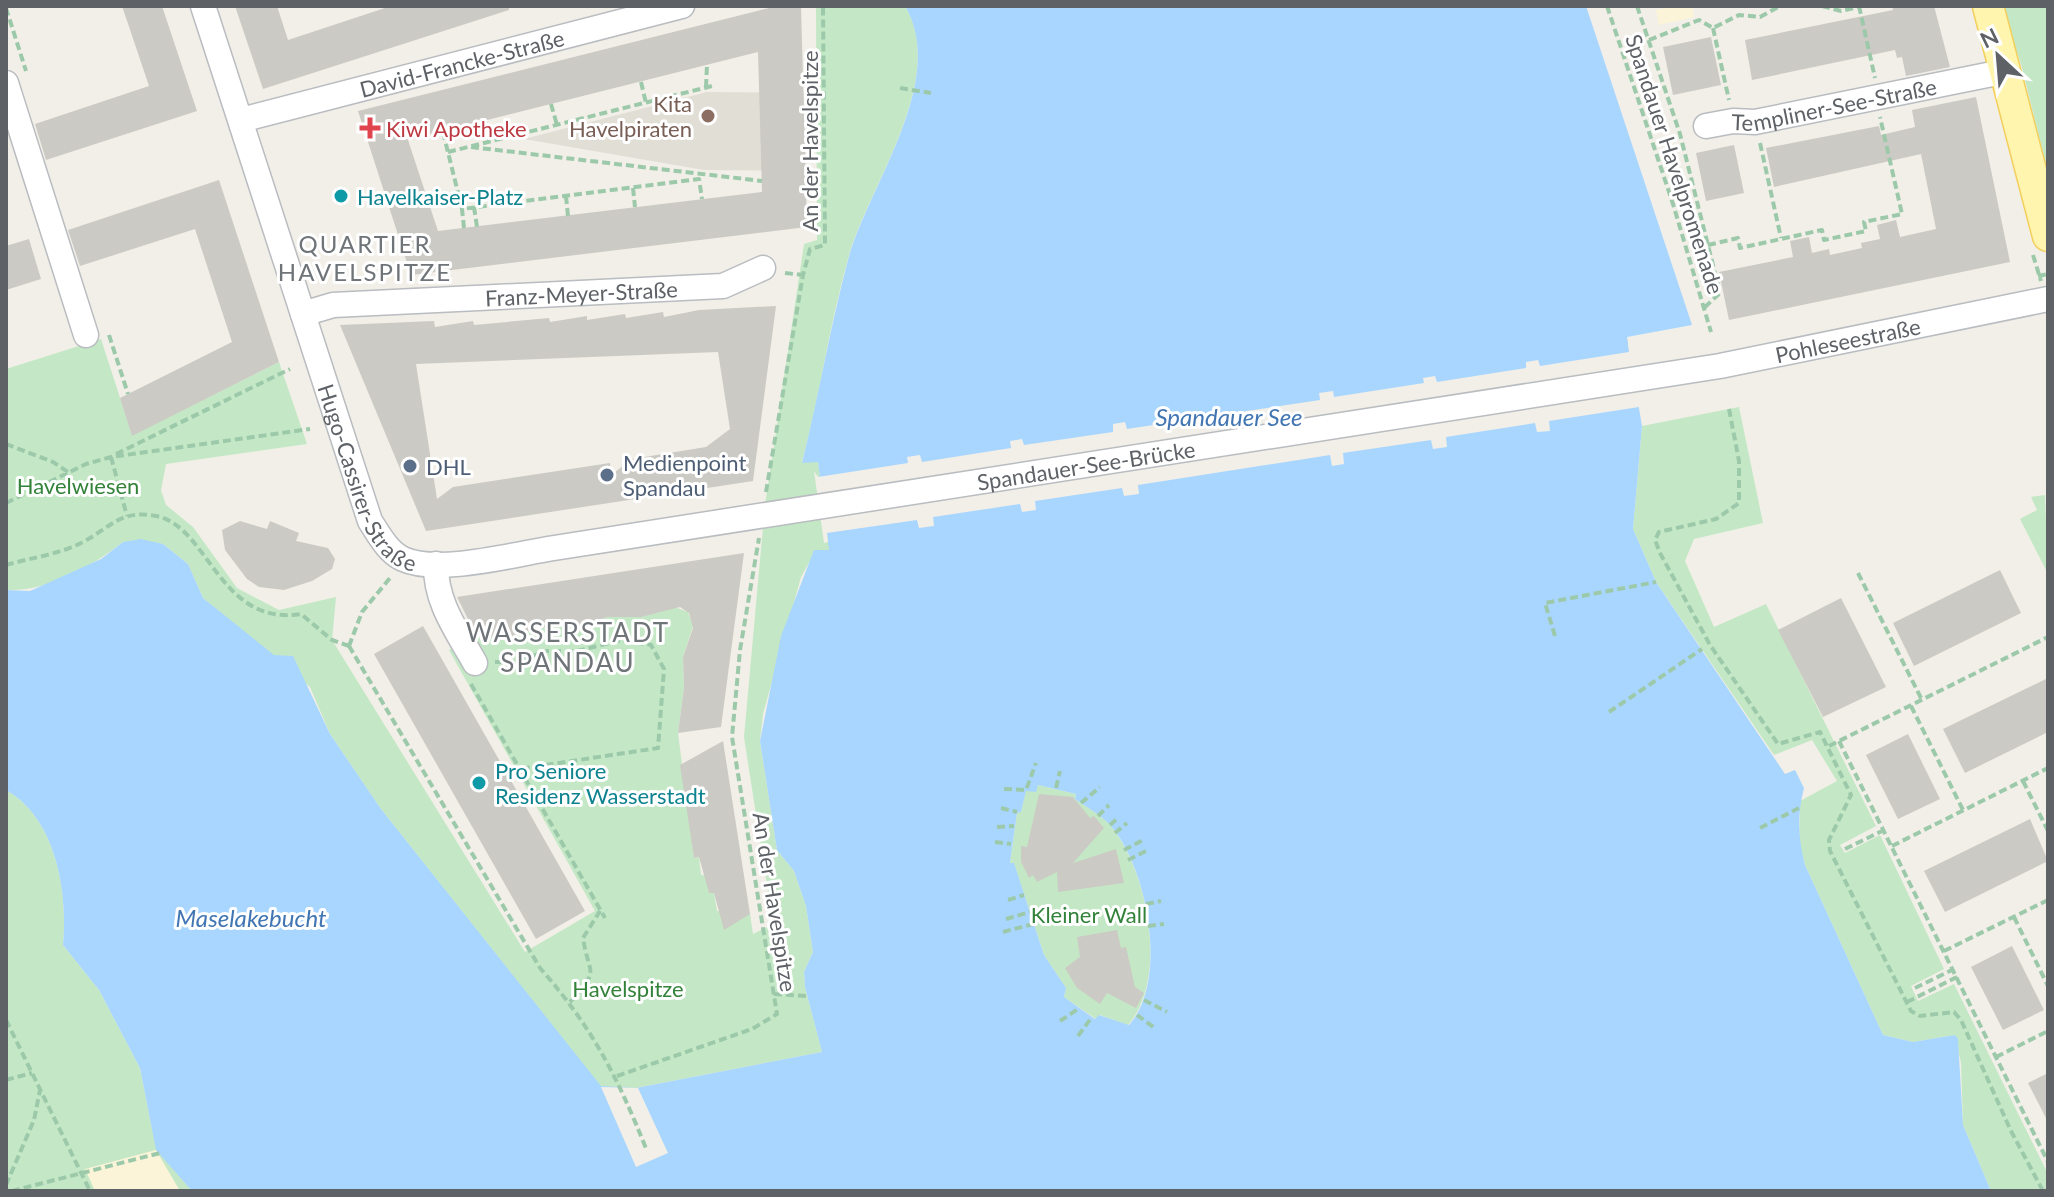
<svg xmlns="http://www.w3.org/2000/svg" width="2054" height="1197" viewBox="0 0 2054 1197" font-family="Lato,sans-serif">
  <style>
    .education { fill: #e1ded5 }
    .green { fill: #c4e8c5 }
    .sand { fill: #fbf4d8 }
    .water { fill: #a9d6ff; fill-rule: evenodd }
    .pier { fill: #f1efe7 }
    .building { fill: #cccac4; fill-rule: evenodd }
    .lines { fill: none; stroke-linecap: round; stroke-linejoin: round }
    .minor-casing { stroke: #b9bcc0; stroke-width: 27 }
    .major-casing { stroke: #f3cf5e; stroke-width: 33 }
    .path { stroke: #9dc9ab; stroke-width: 4; stroke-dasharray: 8 4; stroke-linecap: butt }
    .minor { stroke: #fff; stroke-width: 24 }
    .major { stroke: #fff5ae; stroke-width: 30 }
    .education-dot { fill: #8d6e63; stroke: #fff; stroke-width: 3 }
    .health-dot { fill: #e0444e; stroke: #fff; stroke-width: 3 }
    .culture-dot { fill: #0f9aa8; stroke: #fff; stroke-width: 3 }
    .service-dot { fill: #5c6f8a; stroke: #fff; stroke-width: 3 }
    .labels { text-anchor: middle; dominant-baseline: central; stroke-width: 6; stroke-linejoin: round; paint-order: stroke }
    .street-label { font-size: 22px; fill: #5e6267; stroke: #fff }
    .education-label { font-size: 22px; fill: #785e54; stroke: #fff; text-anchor: end }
    .health-label { font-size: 22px; fill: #be3a42; stroke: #fff; text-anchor: start }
    .culture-label { font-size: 22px; fill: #0d838f; stroke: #fff; text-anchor: start }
    .service-label { font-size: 22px; fill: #4e5e75; stroke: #fff; text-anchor: start }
    .park-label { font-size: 22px; fill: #33823a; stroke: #fff }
    .neighbourhood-label { font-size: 24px; letter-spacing: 2px; fill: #6f7479; stroke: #fff }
    .water-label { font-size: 24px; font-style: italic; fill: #4276b3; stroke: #fff }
    .quarter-label { font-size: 26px; letter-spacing: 2px; fill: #6f7479; stroke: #fff }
  </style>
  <rect width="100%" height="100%" fill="#f1efe7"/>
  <path class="education" d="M 707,92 L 804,93 L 806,171 L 704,170 L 524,139 Z"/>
  <path class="green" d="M 816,6 L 905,6 C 949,80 867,188 848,259 C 829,326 820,395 802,462 L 818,462 L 830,550 L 814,554 L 801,577 L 763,714 L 760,741 L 777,850 L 794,871 L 806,906 L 813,952 L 804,972 L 805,987 L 822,1052 L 636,1088 L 601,1087 L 381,809 L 330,734 L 310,687 L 203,598 L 188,564 L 163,544 L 123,542 C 91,567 47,592 6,590 L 6,369 L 101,339 L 132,435 L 279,362 L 307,444 L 166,464 L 161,490 L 166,505 L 193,527 L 237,588 L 279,610 L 336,597 L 332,640 L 525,952 L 595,911 L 449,650 L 475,637 L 509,637 L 546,627 L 576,627 L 608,617 L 641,617 L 672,606 L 688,612 L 693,626 L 683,657 L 684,688 L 678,733 L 694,858 L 699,857 L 701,875 L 706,875 L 709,893 L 714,893 L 717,911 L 750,914 L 753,934 L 773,924 L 744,737 L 765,505 L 804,244 L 817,240 Z
    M 2001,6 L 2046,6 L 2048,173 L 2021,64 Z
    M 1739,407 L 1763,523 L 1694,539 L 1685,561 L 1714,627 L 1766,604 L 1876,826 L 1840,845 L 1845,853 L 1880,835 L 1944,969 L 1911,986 L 1918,1001 L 1954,984 L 2048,1174 L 2048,1191 L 1991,1191 L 1963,1125 L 1961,1063 L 1955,1035 L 1913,1042 L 1883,1035 L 1805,865 L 1799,843 L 1800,801 L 1837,781 L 1812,740 L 1774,755 L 1656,582 L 1633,529 L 1642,426 Z
    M 2045,495 L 2048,574 L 2020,519 L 2037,510 L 2031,497 Z
    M 1038,785 L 1076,794 L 1075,799 C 1086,807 1102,815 1110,825 C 1148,870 1169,979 1128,1025 L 1100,1015 L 1096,1019 L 1064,997 L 1066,988 L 1044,955 L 1014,864 L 1010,864 L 1017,812 L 1021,812 L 1026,790 Z
    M 6,790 C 56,818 68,892 63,945 L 99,990 L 140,1068 L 152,1129 L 160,1153 L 192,1191 L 6,1191 Z"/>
  <path class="sand" d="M 1675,6 L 1692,6 L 1694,17 L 1659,25 L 1656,10 Z
    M 156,1150 L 180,1191 L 95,1191 L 85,1169 Z"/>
  <path class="water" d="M 905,6 L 1586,6 L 1692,325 L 1627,337 L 1642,426 L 1633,529 L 1656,582 L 1785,774 L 1795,770 L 1804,788 C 1797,815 1798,838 1805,865 L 1883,1035 L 1913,1042 L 1955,1035 L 1958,1039 L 1963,1125 L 1991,1191 L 192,1191 L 156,1150 L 140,1068 L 99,990 L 63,945 C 68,892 56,818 6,790 L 6,590 L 30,591 L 101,559 L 123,542 L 141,539 L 163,544 L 188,564 L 203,598 L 274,655 L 293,656 L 330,734 L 381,809 L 601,1086 L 636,1088 L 822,1052 L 805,987 L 804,972 L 813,952 L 806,906 L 794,871 L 777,850 L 760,741 L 781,636 L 814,550 L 829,550 L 818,462 L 802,463 C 819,395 830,327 848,260 C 867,188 949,81 905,6 ZM 1038,785 L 1076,794 L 1075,799 C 1086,807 1101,815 1110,825 C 1148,868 1169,980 1129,1025 L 1099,1015 L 1095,1019 L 1064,997 L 1066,988 L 1044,955 L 1014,863 L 1010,863 L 1017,813 L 1021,812 L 1026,791 L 1036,792 Z"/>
  <path class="pier" d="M 1628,344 L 1632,344 L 1644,415 L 1641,415 L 1639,407 L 1549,421 L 1550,431 L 1537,432 L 1535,423 L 1446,437 L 1447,447 L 1433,449 L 1431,440 L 1343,453 L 1344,464 L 1332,466 L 1330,455 L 1138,485 L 1139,494 L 1124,496 L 1122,488 L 1035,501 L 1036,510 L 1022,512 L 1020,504 L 933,517 L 934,526 L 919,528 L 917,520 L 827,533 L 828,542 L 824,543 L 814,471 L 818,477 L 908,463 L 907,457 L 920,455 L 922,462 L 1011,448 L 1010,441 L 1022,439 L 1024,445 L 1113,432 L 1113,424 L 1125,422 L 1127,429 L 1320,400 L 1319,393 L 1333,391 L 1334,397 L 1424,383 L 1423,378 L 1435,376 L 1437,382 L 1526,368 L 1526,362 L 1538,360 L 1540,366 L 1629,352 Z
    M 601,1087 L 638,1088 L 668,1153 L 636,1167 Z"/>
  <path class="building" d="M 122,6 L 162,6 L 197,111 L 46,160 L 35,124 L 149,86 Z
    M 235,6 L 277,6 L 288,40 L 391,6 L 509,6 L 509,10 L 263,89 Z
    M 777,6 L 801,6 L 807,227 L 411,275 L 358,111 ZM 758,52 L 762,192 L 438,231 L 408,140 Z
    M 1892,6 L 1934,6 L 1950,67 L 1906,76 L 1902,57 L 1897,58 L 1895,50 L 1752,80 L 1745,40 L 1893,10 Z
    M 1711,37 L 1721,85 L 1673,95 L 1663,47 Z
    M 1976,97 L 2010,262 L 1729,320 L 1719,272 L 1793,257 L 1790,241 L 1809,237 L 1812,253 L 1829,249 L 1830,255 L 1862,248 L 1861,243 L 1880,239 L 1877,225 L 1896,220 L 1900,237 L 1936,229 L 1921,154 L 1774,187 L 1766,148 L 1879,126 L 1881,135 L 1915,127 L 1912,110 Z
    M 1734,145 L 1744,193 L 1706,201 L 1696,153 Z
    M 219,180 L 279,362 L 132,436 L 120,398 L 232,342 L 195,229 L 80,266 L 68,230 Z
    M 29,239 L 41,279 L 6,290 L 6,246 Z
    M 776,306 L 753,481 L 426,531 L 340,325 L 434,321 L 435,327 L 473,321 L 474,325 L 549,318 L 550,322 L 587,316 L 587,320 L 625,314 L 626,318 L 663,312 L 664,317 L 699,310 ZM 718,352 L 730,429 L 706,447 L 632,459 L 611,475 L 610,463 L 453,487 L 437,499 L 416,364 Z
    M 270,521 L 299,533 L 296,541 L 328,548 L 335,559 L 332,569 L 312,581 L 284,590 L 259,587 L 247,579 L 225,550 L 222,530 L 240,521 L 267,529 Z
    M 744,553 L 721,727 L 678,733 L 684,688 L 683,657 L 693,628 L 689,613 L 680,607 L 641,617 L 608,617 L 576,627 L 546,627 L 509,637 L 477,637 L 457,597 Z
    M 2000,570 L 2021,613 L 1914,666 L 1893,623 Z
    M 1841,598 L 1886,687 L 1823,717 L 1778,630 Z
    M 423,626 L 585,911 L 536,939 L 374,654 Z
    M 2048,678 L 2048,732 L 1965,773 L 1943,729 Z
    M 1908,734 L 1940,799 L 1898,819 L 1866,755 Z
    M 723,741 L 750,914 L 724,930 L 714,893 L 709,893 L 699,857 L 694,858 L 680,765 Z
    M 1039,794 L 1073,797 L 1090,818 L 1094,816 L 1104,828 L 1073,863 L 1116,849 L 1124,883 L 1058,892 L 1057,872 L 1037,882 L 1033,875 L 1029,878 L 1021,862 L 1021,846 L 1027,847 Z
    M 2030,819 L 2048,861 L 1945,912 L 1924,871 Z
    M 1117,930 L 1121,948 L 1126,947 L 1135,987 L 1144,993 L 1136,1008 L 1107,993 L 1100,1004 L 1077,988 L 1065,968 L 1080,957 L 1077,937 Z
    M 2012,946 L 2044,1010 L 2003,1030 L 1971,967 Z
    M 2048,1073 L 2048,1122 L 2028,1083 Z"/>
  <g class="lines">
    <defs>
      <g id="minor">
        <path id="s1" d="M 203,6 L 370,521 C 379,535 388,552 403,559 C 438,575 515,554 554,548 L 1720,366 L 2048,299"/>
        <path d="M 6,83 L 86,335"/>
        <path id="s2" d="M 241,120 L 682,6"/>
        <path id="s3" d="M 1706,126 L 1733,121 L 1755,122 L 2007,71"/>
        <path id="s4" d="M 303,314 L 333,305 L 723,286 L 763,268"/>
        <path d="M 436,564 C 435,602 457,631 475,663"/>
      </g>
      <path id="major" d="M 1988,6 L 2048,236"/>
    </defs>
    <use href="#minor" class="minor-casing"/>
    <use href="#major" class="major-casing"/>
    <path class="path" d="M 1607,6 L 1673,204 L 1711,332
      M 1637,6 L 1680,134 L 1720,293 L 1705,307
      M 1822,6 L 1841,11 L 1859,7
      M 1859,6 L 1875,78
      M 6,8 L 26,71
      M 1713,28 L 1729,100
      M 1649,40 L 1699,20 L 1713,28 L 1739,15 L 1760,17 L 1780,6
      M 641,82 L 646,103
      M 706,87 L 707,65
      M 900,88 L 931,93
      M 551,104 L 557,125
      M 485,121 L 490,142
      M 443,132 L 462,209
      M 1760,143 L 1781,238
      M 471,147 L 762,181
      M 448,152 L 712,86
      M 633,188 L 635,207
      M 566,196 L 568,216
      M 474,207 L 477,227
      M 464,228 L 462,209 L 699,179 L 702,199
      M 1708,245 L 1738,238 L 1740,248 L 1822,230 L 1824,240 L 1866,231 L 1864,222 L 1902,214 L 1880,117
      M 2033,255 L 2041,281
      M 785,273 L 803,275
      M 2038,276 L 2048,274
      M 109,335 L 128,394
      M 1729,409 L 1739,461 L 1739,503 L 1716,519 L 1659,532 L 1655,540 L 1660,553 L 1710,645 L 1778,744 L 1820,732 L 1851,795 L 1829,840 L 1830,851 L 1911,1011 L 1920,1016 L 1954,1012 L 1961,1020 L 2011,1131 L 2043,1191
      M 6,444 L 53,462 L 68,472
      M 116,454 L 290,369
      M 111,457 L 127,516
      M 766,492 L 803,275 L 810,249 L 825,245 L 823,6
      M 6,503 L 86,464 L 111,457 L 310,429
      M 6,565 C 30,558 61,554 83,542 C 110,528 120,509 156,516 C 209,526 219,627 301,614 L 332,640 L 349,646
      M 1858,573 L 1922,700
      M 1555,636 L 1545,603 L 1656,582
      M 349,646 L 540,968 C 593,1028 618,1078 647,1151
      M 349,646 L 362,612 L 390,578
      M 495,662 L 517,662 L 546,651 L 577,651 L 622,640 L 651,645 L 664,669 L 658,748 L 519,769
      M 471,684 L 605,918
      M 1911,706 L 1963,810
      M 1609,712 L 1702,649
      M 1839,741 L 2048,1162
      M 1829,746 L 2048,637
      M 2023,781 L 2048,831
      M 1056,788 L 1060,771
      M 1004,789 L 1026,790 L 1036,763
      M 1081,803 L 1100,787
      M 1001,808 L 1017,812
      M 1098,816 L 1109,805
      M 1110,825 L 1119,817
      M 997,827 L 1014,826
      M 1760,828 L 1799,808
      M 1115,833 L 1127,823
      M 995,842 L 1011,844
      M 1892,846 L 2048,768
      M 1845,849 L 1884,830
      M 1124,850 L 1143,840
      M 1128,860 L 1146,851
      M 1008,900 L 1024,895
      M 1146,904 L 1161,901
      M 2014,917 L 2048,986
      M 1006,919 L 1030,912
      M 1148,926 L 1164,924
      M 1003,932 L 1033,924
      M 1944,951 L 2048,900
      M 1915,988 L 1952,970
      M 774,994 L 807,996
      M 1144,1000 L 1167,1012
      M 570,1002 C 601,968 589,977 583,938 L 600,911
      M 1907,1002 L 1957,977
      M 1137,1015 L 1156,1029
      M 6,1020 L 90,1191
      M 1060,1021 L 1078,1009
      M 1078,1036 L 1092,1017
      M 1996,1057 L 2048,1031
      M 617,1076 L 752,1029 L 777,1014 L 732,737 L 740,650 L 759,538
      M 6,1080 L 32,1073
      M 6,1185 L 34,1120 L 40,1090
      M 12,1191 L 160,1153"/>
    <use href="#minor" class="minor"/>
    <use href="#major" class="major"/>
  </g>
  <circle class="education-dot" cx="708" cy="116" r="8"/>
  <path class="health-dot" d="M366 116h8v8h8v8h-8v8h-8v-8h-8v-8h8z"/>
  <g class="culture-dot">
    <circle cx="341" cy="196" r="8"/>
    <circle cx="479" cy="783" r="8"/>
  </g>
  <g class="service-dot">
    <circle cx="410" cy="466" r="8"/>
    <circle cx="607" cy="475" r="8"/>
  </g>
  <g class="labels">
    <g class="street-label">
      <text stroke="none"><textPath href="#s2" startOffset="228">David-Francke-Straße</textPath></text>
      <text stroke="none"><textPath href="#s3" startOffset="130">Templiner-See-Straße</textPath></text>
      <text transform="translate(809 141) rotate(-90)">An der Havelspitze</text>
      <text transform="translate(1675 164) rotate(72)">Spandauer Havelpromenade</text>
      <text stroke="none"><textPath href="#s4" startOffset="280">Franz-Meyer-Straße</textPath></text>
      <text stroke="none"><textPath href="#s1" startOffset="2056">Pohleseestraße</textPath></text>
      <text stroke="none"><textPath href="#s1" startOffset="1284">Spandauer-See-Brücke</textPath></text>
      <text stroke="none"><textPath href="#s1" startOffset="502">Hugo-Cassirer-Straße</textPath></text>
      <text transform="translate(775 902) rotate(81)">An der Havelspitze</text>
    </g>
    <g class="education-label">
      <text x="692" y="103">Kita<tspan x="692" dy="25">Havelpiraten</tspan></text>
    </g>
    <g class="health-label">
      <text x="386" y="128">Kiwi Apotheke</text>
    </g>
    <g class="culture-label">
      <text x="357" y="196">Havelkaiser-Platz</text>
      <text x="495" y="770">Pro Seniore<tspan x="495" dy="25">Residenz Wasserstadt</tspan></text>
    </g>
    <g class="service-label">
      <text x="623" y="462">Medienpoint<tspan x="623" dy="25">Spandau</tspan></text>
      <text x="426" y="466">DHL</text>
    </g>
    <g class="park-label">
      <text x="78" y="485">Havelwiesen</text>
      <text x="1089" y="914">Kleiner Wall</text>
      <text x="628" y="988">Havelspitze</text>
    </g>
    <g class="neighbourhood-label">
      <text x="365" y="243">QUARTIER<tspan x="365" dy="28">HAVELSPITZE</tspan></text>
    </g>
    <g class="water-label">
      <text x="1229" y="416">Spandauer See</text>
      <text x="251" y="917">Maselakebucht</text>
    </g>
    <g class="quarter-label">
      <text x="568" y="632">WASSERSTADT<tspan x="568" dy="30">SPANDAU</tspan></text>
    </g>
  </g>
  <rect width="2054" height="1197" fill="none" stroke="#5e6267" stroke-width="16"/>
  <g transform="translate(1998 56) rotate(334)" stroke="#ffffff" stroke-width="6" paint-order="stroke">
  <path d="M0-6L14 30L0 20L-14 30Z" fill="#5e6267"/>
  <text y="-12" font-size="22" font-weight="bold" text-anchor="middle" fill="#5e6267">N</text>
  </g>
</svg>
